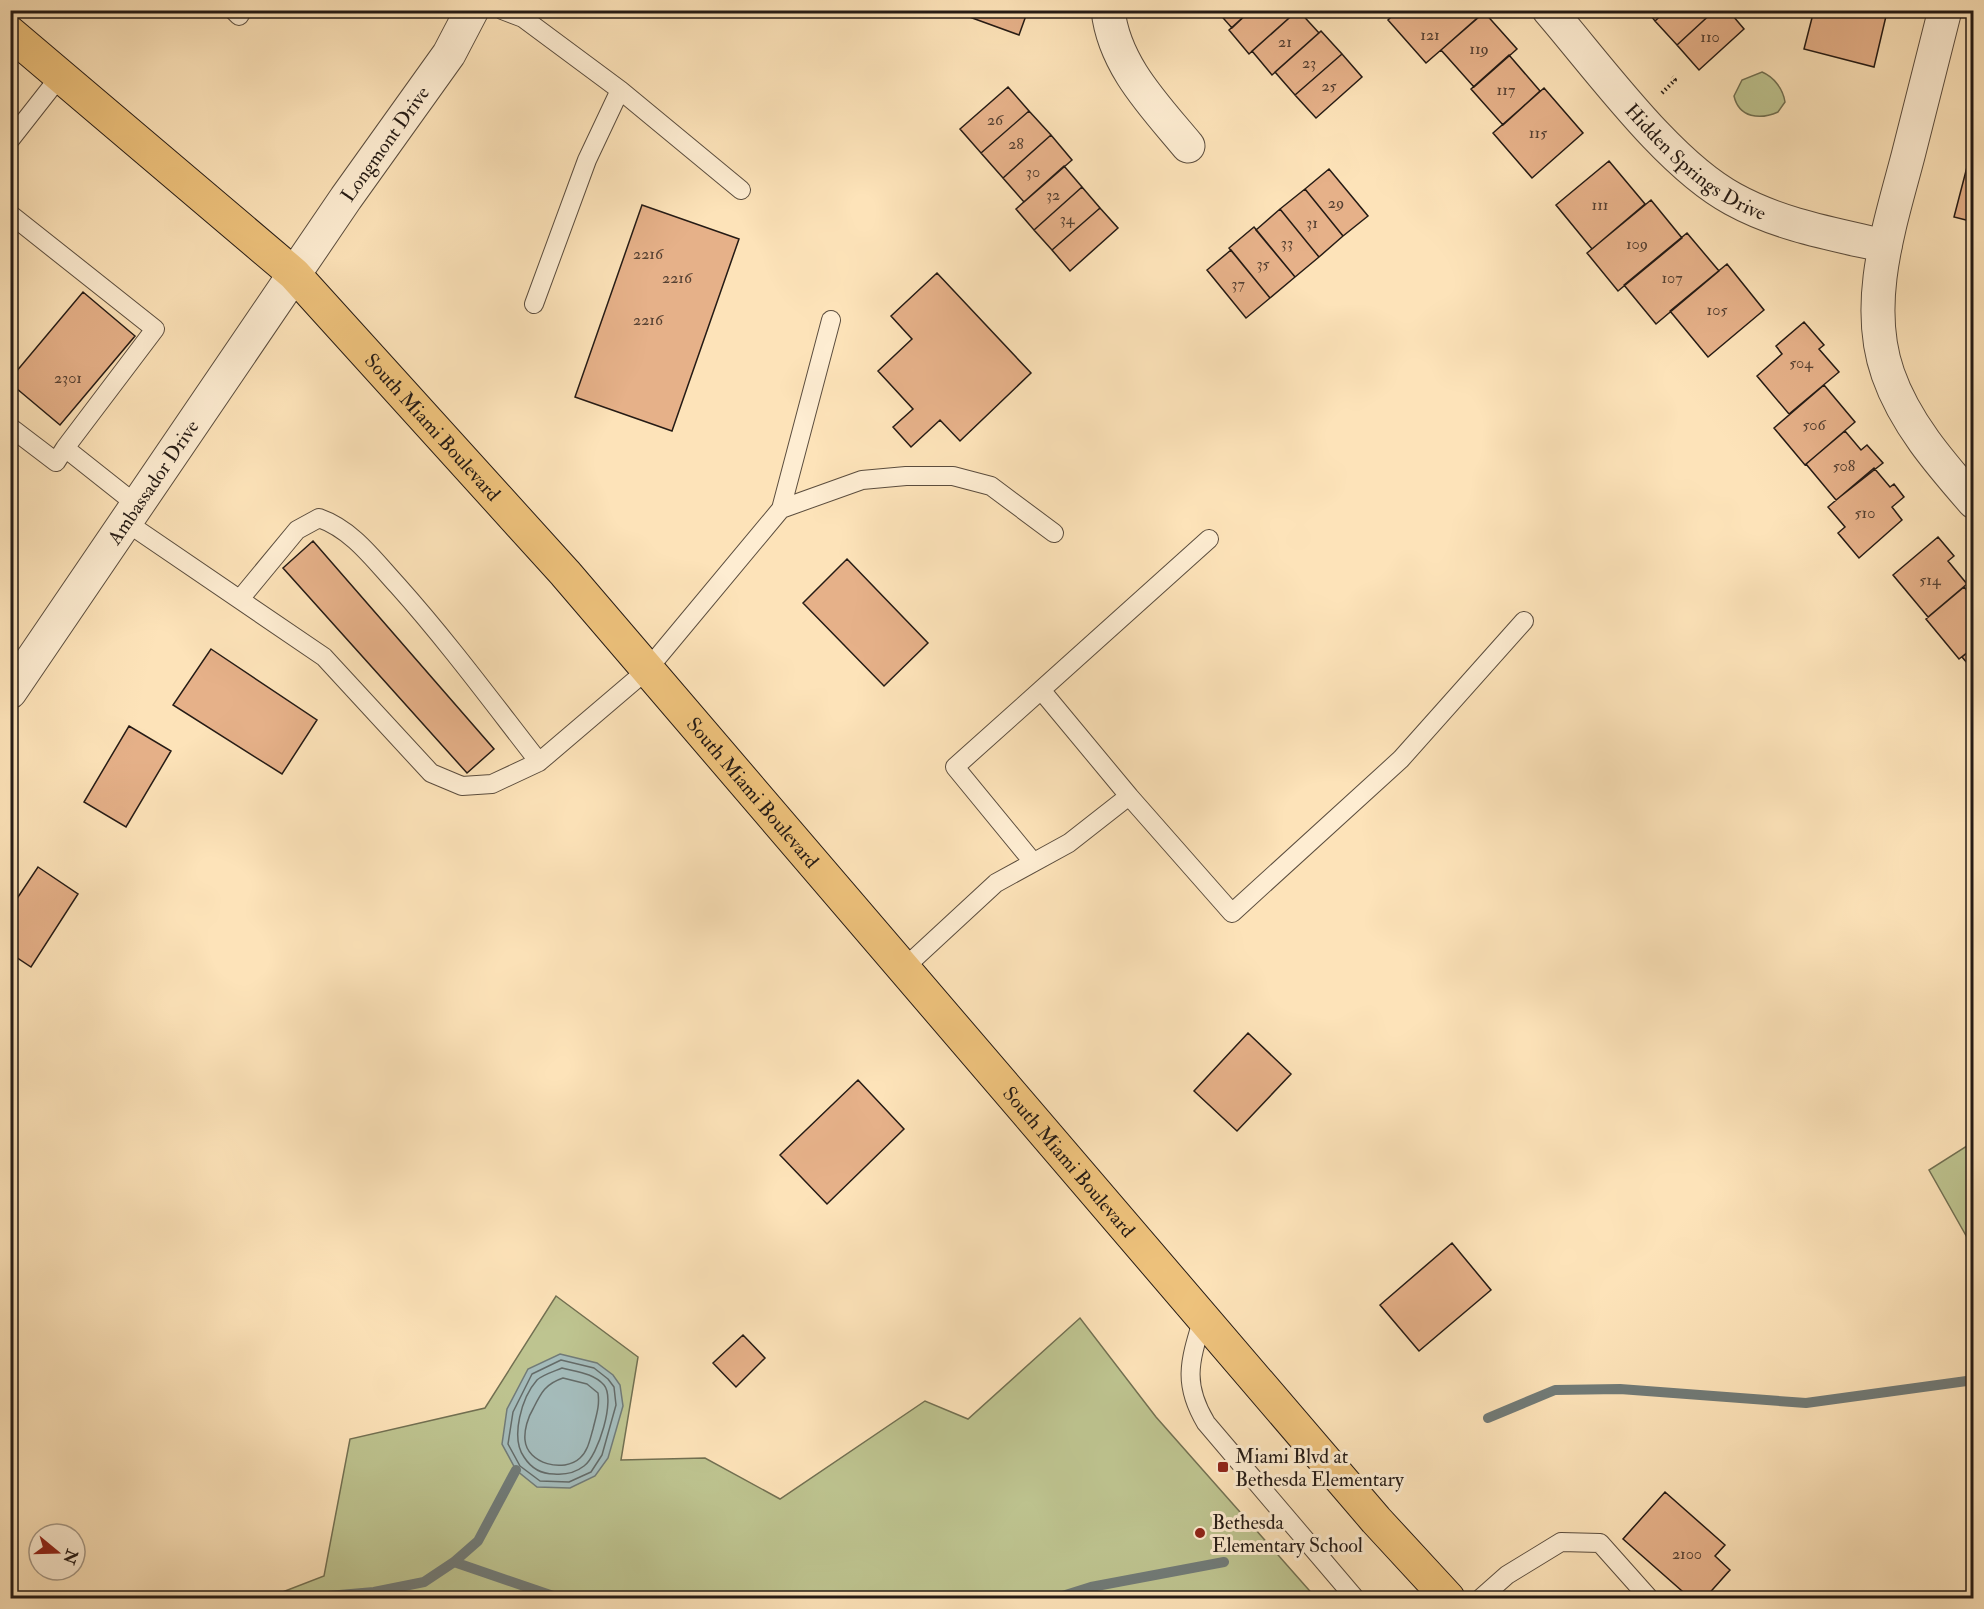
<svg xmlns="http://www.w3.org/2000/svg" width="1984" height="1609" viewBox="0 0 1984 1609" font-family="'IM FELL Double Pica',serif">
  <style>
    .green { fill: #bec490; stroke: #727052; stroke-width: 1.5 }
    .water { fill: #a4bbba; stroke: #717b78; stroke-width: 1.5 }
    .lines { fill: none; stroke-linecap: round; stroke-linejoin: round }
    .shore { stroke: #646b68; stroke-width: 1.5 }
    .stream { stroke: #717b78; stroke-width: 10 }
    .building { fill: #e6b189; stroke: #251b15; stroke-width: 1.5 }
    .lane-casing { stroke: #5b4d3e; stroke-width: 20 }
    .street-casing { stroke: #5b4d3e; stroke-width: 35 }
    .primary-casing { stroke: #251b15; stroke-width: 35 }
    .path { stroke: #251b15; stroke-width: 4; stroke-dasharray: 1.5 3; stroke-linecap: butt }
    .lane { stroke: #feedd2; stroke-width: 18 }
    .street { stroke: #feedd2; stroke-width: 33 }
    .primary { stroke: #eec27c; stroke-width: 33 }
    .poi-dot { fill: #8f2418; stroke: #feedd2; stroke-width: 2 }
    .labels { text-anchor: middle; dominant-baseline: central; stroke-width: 6; stroke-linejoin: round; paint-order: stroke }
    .number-label { font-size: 16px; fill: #554032 }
    .street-label { font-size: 20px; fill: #251b15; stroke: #feedd2 }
    .poi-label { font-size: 20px; fill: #251b15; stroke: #feedd2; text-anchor: start }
  </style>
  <rect width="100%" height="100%" fill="#fde3b9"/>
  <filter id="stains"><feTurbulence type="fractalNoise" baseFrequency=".00333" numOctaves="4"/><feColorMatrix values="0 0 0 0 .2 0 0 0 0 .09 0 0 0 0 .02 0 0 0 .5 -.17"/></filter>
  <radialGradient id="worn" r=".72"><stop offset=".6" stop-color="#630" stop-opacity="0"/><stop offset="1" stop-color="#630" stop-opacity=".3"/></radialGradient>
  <path class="green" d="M 1762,72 C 1774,77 1783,89 1785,102 L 1778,112 C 1760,120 1739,118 1734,96 L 1742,80 Z
    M 1973,1142 L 1973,1248 L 1929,1170 Z
    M 556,1296 L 638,1357 L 621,1460 L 705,1458 L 780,1499 L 925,1401 L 968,1419 L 1080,1318 L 1156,1417 L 1316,1598 L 267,1598 L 324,1576 L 350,1439 L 485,1408 Z"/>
  <path class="water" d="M 560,1354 L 597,1363 L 613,1375 L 620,1385 L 623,1406 L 608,1458 L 595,1476 L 570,1488 L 537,1487 L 516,1470 L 502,1444 L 507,1409 L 528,1369 Z"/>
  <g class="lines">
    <path class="shore" d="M 561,1360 L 594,1368 L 608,1379 L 614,1387 L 616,1405 L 602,1455 L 591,1472 L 569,1482 L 540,1481 L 520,1466 L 508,1444 L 513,1412 L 532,1374 Z
      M 562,1368 C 577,1372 593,1373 604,1385 C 616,1399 598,1456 584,1466 C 575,1473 565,1475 554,1474 C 541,1474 531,1468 524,1457 C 510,1437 522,1397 537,1380 C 542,1375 555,1371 562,1368 Z
      M 563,1378 L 587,1384 L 598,1393 C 600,1406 596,1416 593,1429 C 590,1439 588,1451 580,1458 C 564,1473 527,1464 525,1440 C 524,1430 528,1417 533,1409 C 541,1393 545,1384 563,1378 Z"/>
    <path class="stream" d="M 1488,1418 L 1555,1390 L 1620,1389 L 1806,1403 L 1974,1380
      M 454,1562 L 559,1598
      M 305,1598 L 374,1592 L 424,1582 L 454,1562 L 478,1541 L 516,1470
      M 1056,1598 L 1091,1587 L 1224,1562"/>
  </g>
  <path class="building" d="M 966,10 L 1028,10 L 1019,35 L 964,15 Z
    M 1216,10 L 1251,10 L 1232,28 Z
    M 1251,10 L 1298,10 L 1249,54 L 1229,30 Z
    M 1298,10 L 1319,33 L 1272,75 L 1252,51 Z
    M 1398,10 L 1473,10 L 1479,17 L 1426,63 L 1388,20 Z
    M 1646,10 L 1667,10 L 1655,21 Z
    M 1667,10 L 1715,10 L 1677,45 L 1655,21 Z
    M 1715,10 L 1728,10 L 1744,29 L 1699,70 L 1677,45 Z
    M 1814,10 L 1887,12 L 1874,67 L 1804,49 Z
    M 1484,12 L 1517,49 L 1474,87 L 1441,50 Z
    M 1321,31 L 1342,54 L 1295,95 L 1275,72 Z
    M 1342,54 L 1362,77 L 1316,118 L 1295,95 Z
    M 1509,55 L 1540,91 L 1503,125 L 1471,89 Z
    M 1008,87 L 1029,111 L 981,153 L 960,129 Z
    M 1544,88 L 1583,133 L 1532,178 L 1493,133 Z
    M 1029,111 L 1051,135 L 1003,178 L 981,153 Z
    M 1051,135 L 1072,160 L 1024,202 L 1003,178 Z
    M 1974,140 L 1974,169 L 1967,167 Z
    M 1609,161 L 1645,204 L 1592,249 L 1556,205 Z
    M 1064,166 L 1082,187 L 1034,230 L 1016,209 Z
    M 1967,167 L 1974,169 L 1974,222 L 1954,217 Z
    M 1329,169 L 1368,216 L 1343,236 L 1305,189 Z
    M 1082,187 L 1100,208 L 1052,250 L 1034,230 Z
    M 1305,189 L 1343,236 L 1319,257 L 1280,209 Z
    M 1651,200 L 1682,238 L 1618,291 L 1587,253 Z
    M 642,205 L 739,239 L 672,431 L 575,397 Z
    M 1100,208 L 1118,228 L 1070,271 L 1052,250 Z
    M 1280,209 L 1319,257 L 1295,277 L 1256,230 Z
    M 1254,227 L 1295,277 L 1270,298 L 1229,248 Z
    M 1687,233 L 1719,271 L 1656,324 L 1624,285 Z
    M 1231,250 L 1270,298 L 1246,318 L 1207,270 Z
    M 1727,264 L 1764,310 L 1708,357 L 1670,311 Z
    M 937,273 L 1031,373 L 960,441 L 940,420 L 911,447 L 893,427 L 913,409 L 878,371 L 912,339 L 891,316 Z
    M 83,292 L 135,336 L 60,425 L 10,383 L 10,379 Z
    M 1804,322 L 1824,345 L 1819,349 L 1839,372 L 1789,414 L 1757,376 L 1782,354 L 1776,346 Z
    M 1824,385 L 1855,422 L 1805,465 L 1774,428 Z
    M 1845,431 L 1861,450 L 1867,445 L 1883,463 L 1836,500 L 1806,464 Z
    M 1874,468 L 1890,487 L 1894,484 L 1904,497 L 1892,507 L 1902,520 L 1859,558 L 1838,533 L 1845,527 L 1828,507 Z
    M 1938,537 L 1954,556 L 1948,561 L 1967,584 L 1928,617 L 1893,575 Z
    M 313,541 L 494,749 L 467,773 L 283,568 Z
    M 847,559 L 928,643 L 884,686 L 803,603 Z
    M 1964,587 L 1974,599 L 1974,647 L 1959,659 L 1926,619 Z
    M 1974,647 L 1974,671 L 1962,657 Z
    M 211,649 L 317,720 L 282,774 L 173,705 Z
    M 129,726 L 171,751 L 126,827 L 84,802 Z
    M 38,867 L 78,894 L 31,967 L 10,953 L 10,909 Z
    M 1248,1033 L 1291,1074 L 1237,1131 L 1194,1091 Z
    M 858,1080 L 904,1129 L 827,1204 L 780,1155 Z
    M 1452,1243 L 1491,1290 L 1419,1351 L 1380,1305 Z
    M 743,1335 L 765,1358 L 736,1387 L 713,1363 Z
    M 1665,1492 L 1725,1545 L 1715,1556 L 1730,1570 L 1705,1598 L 1690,1598 L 1623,1539 Z"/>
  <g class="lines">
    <defs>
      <path id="lane" d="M 233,10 L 239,16 L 243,10
        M 502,10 L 523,18 L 620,90 L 741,190
        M 10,140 L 61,75
        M 10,214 L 155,329 L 65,448 L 137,505
        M 534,304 L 587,160 L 620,90
        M 10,427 L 56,462 L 65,448
        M 781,509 L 862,480 L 906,476 L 953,476 L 991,486 L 1054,533
        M 126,522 L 324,657 L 431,773 L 462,786 L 492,784 L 539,762 L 647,670 L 781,509 L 831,320
        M 240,599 L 297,530 L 319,518 C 353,530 374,560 398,586 C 448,642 493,703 539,762
        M 1129,796 L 1232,913 L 1401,759 L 1524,621
        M 1033,862 L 955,767 L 1041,690
        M 903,969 L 996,883 L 1069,843 L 1129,796 L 1041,690 L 1209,539
        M 1203,1318 C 1190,1361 1182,1383 1206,1423 L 1355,1598
        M 1481,1598 L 1507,1575 L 1561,1542 L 1600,1543 L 1649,1598"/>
      <g id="street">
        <path d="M 1108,10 C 1114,65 1154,105 1188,146"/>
        <path id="s1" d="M 1549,10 C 1599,68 1668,164 1733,199 C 1780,225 1833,234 1885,246"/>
        <path d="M 1945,10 C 1933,59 1920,107 1908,156 C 1890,225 1863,303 1888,374 C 1905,423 1940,463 1974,502"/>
        <path id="s2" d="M 10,692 L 346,198 L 449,54 L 472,10"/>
      </g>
      <g id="primary">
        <path id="s3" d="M 10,33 L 294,274 L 565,573 L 1376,1520 L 1448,1598"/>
      </g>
    </defs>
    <use href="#lane" class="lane-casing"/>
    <use href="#street" class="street-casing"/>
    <use href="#primary" class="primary-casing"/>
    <path class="path" d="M 1662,93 L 1675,80 L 1672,77"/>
    <use href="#lane" class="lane"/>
    <use href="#street" class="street"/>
    <use href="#primary" class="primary"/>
  </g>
  <g class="poi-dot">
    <rect x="1217" y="1461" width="12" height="12" rx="3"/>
    <circle cx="1200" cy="1533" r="6"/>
  </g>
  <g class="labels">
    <g class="number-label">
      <text x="1430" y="35">121</text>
      <text x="1710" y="37">110</text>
      <text x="1285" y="42">21</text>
      <text x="1479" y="49">119</text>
      <text x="1309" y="63">23</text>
      <text x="1329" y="86">25</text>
      <text x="1506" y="90">117</text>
      <text x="995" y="120">26</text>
      <text x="1538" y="133">115</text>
      <text x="1016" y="144">28</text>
      <text x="1033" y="172">30</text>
      <text x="1053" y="195">32</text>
      <text x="1336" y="203">29</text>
      <text x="1600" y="205">111</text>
      <text x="1067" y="219">34</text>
      <text x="1312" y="223">31</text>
      <text x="1287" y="243">33</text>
      <text x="1637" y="244">109</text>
      <text x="648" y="254">2216</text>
      <text x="1263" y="264">35</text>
      <text x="677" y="278">2216</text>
      <text x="1672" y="278">107</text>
      <text x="1238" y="284">37</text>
      <text x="1717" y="310">105</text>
      <text x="648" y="320">2216</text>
      <text x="1801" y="363">504</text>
      <text x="68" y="378">2301</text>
      <text x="1814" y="425">506</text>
      <text x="1844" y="466">508</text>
      <text x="1865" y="513">510</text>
      <text x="1930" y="580">514</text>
      <text x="1687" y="1554">2100</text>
    </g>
    <g class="street-label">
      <text stroke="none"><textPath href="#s2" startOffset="664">Longmont Drive</textPath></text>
      <text stroke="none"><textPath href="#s1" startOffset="213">Hidden Springs Drive</textPath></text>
      <text stroke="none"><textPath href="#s3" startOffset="579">South Miami Boulevard</textPath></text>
      <text stroke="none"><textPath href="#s2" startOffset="254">Ambassador Drive</textPath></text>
      <text stroke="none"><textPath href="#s3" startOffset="1065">South Miami Boulevard</textPath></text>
      <text stroke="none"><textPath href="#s3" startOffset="1551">South Miami Boulevard</textPath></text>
    </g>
    <g class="poi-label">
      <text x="1235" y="1456">Miami Blvd at<tspan x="1235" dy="23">Bethesda Elementary</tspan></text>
      <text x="1212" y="1522">Bethesda<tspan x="1212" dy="23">Elementary School</tspan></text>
    </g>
  </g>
  <rect width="1984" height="1609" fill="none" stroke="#fde3b9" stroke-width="36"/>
  <rect x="12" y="12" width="1960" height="1585" fill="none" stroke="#251b15" stroke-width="3"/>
  <rect x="18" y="18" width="1948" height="1573" fill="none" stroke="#251b15" stroke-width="1.5"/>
  <g transform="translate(57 1552) rotate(109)"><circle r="28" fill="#feedd2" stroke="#a79986" stroke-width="1.5"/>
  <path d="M0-4.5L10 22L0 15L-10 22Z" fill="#8f2418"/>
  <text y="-9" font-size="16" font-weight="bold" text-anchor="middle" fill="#251b15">N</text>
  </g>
  <rect width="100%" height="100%" filter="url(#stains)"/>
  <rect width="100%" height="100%" fill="url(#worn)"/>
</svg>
